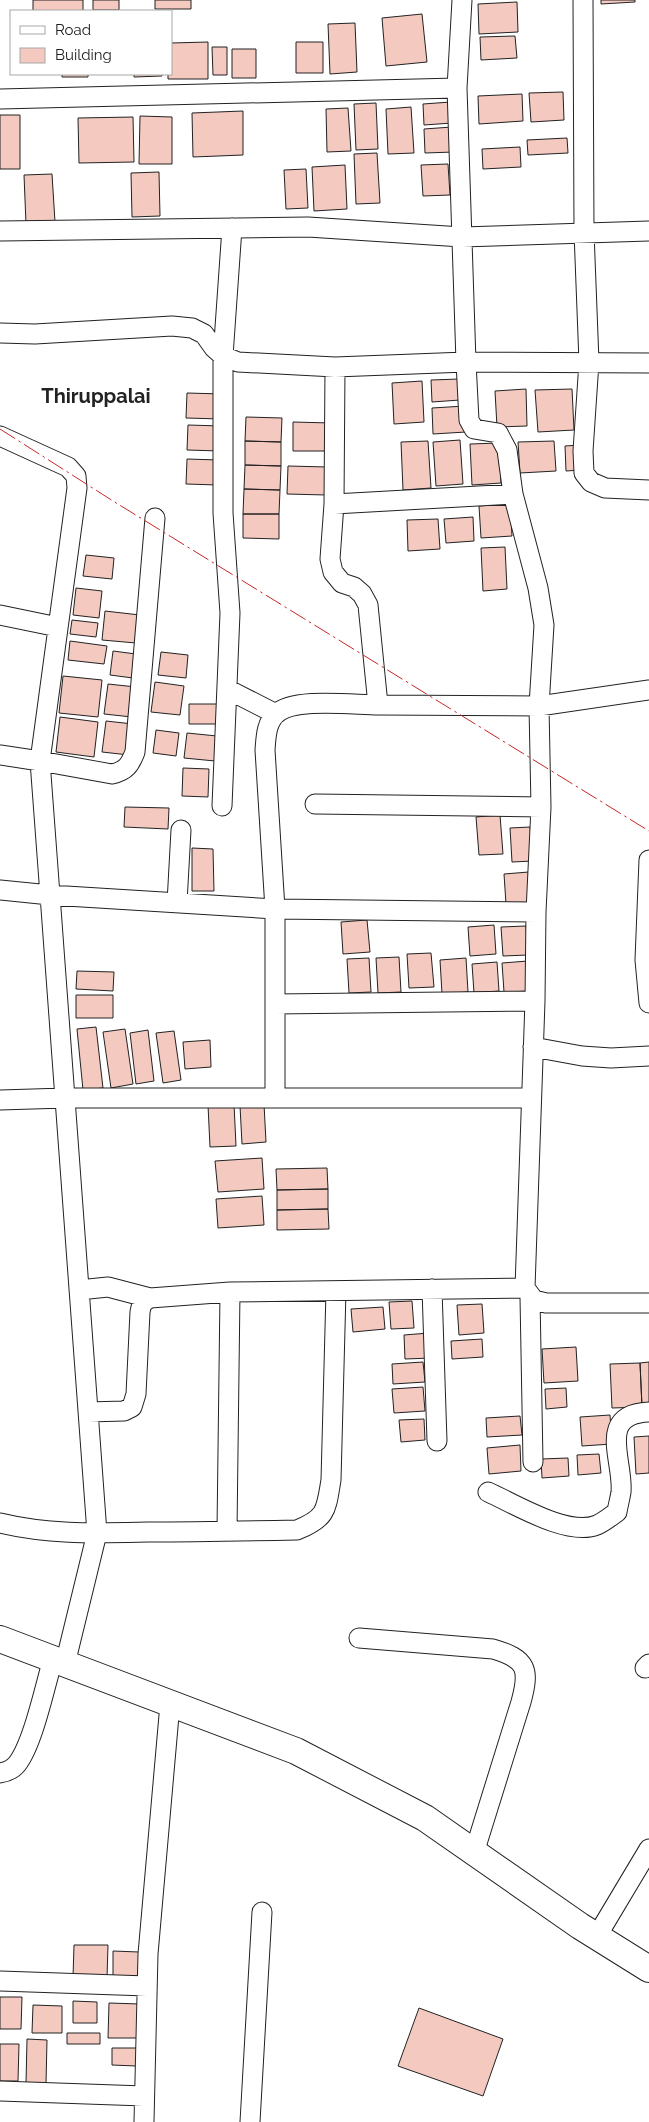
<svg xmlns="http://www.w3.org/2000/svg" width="649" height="2122" viewBox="0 0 649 2122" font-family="Raleway,sans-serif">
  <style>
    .building { fill: #f3c9c0; stroke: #222 }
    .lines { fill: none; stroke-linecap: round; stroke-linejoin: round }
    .minor-casing { stroke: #222; stroke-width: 21 }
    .secondary-casing { stroke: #222; stroke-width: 28 }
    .minor { stroke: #fff; stroke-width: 19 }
    .secondary { stroke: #fff; stroke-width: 26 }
    .power { stroke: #c62828; stroke-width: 1; stroke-dasharray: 18 4 2.5 4; stroke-linecap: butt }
    .labels { text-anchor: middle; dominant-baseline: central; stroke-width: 4; stroke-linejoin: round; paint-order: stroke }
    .district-label { font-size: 20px; font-weight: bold; fill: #222; stroke: #fff }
  </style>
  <rect width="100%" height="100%" fill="#fff"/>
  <path class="building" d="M 33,0 L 83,0 L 83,11 L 33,11 Z
    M 93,0 L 119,0 L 119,10 L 93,10 Z
    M 155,0 L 191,0 L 191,9 L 155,9 Z
    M 601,0 L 635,0 L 635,2 L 601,4 Z
    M 517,2 L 518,32 L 479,34 L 478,4 Z
    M 422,14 L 427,62 L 386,66 L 382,18 Z
    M 355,23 L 357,72 L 330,74 L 328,24 Z
    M 515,36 L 517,58 L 481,60 L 480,37 Z
    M 208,42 L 208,79 L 168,79 L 168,74 L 171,74 L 171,43 Z
    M 296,42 L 323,42 L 323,73 L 296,73 Z
    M 212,47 L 227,47 L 227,75 L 213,75 Z
    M 232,49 L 256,49 L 256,78 L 232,78 Z
    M 62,74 L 88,74 L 88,77 L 62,77 Z
    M 134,74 L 162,74 L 162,76 L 134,77 Z
    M 563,92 L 564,120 L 531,122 L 529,93 Z
    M 522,94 L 523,121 L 479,124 L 478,96 Z
    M 451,102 L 452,123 L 424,125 L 423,104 Z
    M 376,103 L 378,149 L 356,150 L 354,104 Z
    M 411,107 L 414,153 L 388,154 L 386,109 Z
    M 348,108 L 351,151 L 327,152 L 326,109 Z
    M 243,111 L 243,155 L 193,157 L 192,113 Z
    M 0,115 L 20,115 L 20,169 L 0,169 Z
    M 140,116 L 172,117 L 172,164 L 139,164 Z
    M 133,117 L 134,162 L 79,163 L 78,118 Z
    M 452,127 L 454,152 L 425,153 L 424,129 Z
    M 567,138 L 568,153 L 528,155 L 527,140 Z
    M 520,147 L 521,167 L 483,169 L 482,149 Z
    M 377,153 L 380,203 L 356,204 L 354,154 Z
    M 448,164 L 450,195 L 423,196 L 421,165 Z
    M 345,165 L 347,209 L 314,211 L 312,167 Z
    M 306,169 L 308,208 L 286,209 L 284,170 Z
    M 159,172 L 160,216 L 132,217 L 131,173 Z
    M 52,174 L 55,222 L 26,224 L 24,175 Z
    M 459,379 L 460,400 L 432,402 L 431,380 Z
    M 422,381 L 424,422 L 394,424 L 392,383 Z
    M 526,389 L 527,426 L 497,427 L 495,391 Z
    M 572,389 L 574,430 L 538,432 L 535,390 Z
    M 187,393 L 222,394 L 221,419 L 186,418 Z
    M 465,406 L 466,432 L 433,434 L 432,408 Z
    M 246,417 L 282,418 L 281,442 L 245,441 Z
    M 293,422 L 331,423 L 330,451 L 293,451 Z
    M 188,425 L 221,426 L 220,451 L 187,450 Z
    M 460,440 L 463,484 L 436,486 L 433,442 Z
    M 245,441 L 281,442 L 281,466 L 245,465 Z
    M 428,441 L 431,488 L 403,490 L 401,442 Z
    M 554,441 L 556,471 L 520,473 L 518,442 Z
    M 499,443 L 501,483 L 472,485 L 470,444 Z
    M 580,445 L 581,470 L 566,471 L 565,446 Z
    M 187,459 L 219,460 L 218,485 L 186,484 Z
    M 245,465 L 281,466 L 280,490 L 244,489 Z
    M 288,466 L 327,467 L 326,495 L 287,494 Z
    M 244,489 L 280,490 L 279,514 L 243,514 Z
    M 510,504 L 512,536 L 481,538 L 479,506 Z
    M 243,514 L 279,514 L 279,539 L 243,538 Z
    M 473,517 L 474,541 L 446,543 L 444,519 Z
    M 438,519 L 440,549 L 408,551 L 407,520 Z
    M 505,547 L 507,589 L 483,591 L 481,548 Z
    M 86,555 L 114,558 L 112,579 L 83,576 Z
    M 76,588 L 102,591 L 99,618 L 73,615 Z
    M 105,611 L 140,615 L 136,643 L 102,640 Z
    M 72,620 L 98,623 L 96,637 L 70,634 Z
    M 70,641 L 107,646 L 104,664 L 68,660 Z
    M 113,651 L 136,654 L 133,678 L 110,675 Z
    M 161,652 L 188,655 L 186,678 L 158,675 Z
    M 63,676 L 102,680 L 98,717 L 59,713 Z
    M 155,682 L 184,686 L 180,715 L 151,712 Z
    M 108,684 L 136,687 L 132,717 L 104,714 Z
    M 189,704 L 219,704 L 219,724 L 189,724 Z
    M 60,717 L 98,722 L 94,757 L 56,752 Z
    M 106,721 L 133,724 L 129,755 L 102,752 Z
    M 156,730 L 179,733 L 176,756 L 153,753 Z
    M 187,733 L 217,736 L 215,761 L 184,758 Z
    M 183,768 L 209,769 L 208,797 L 182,796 Z
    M 125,807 L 169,808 L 168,829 L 124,827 Z
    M 500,815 L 503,854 L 479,855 L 476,817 Z
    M 530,827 L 533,861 L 512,862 L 510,828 Z
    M 192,848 L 213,849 L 214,891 L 192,891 Z
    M 529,872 L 531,902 L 506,904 L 504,874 Z
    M 367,920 L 370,952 L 343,954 L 341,922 Z
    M 494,925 L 496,954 L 470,956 L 468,927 Z
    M 526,926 L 528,955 L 503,956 L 501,927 Z
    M 431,953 L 434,987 L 409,988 L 407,954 Z
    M 399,957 L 401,992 L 378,993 L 376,958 Z
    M 369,958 L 371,992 L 349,993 L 347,959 Z
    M 466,958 L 468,992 L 442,994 L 440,960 Z
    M 528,961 L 530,991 L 504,992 L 502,963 Z
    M 497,962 L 499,991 L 474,993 L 472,964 Z
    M 77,971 L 114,972 L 113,991 L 76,989 Z
    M 76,995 L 113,995 L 113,1018 L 76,1018 Z
    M 96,1027 L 103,1088 L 83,1090 L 77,1029 Z
    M 125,1029 L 133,1084 L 111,1088 L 103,1032 Z
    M 148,1030 L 154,1081 L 136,1084 L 130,1033 Z
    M 174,1031 L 181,1080 L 163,1083 L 156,1033 Z
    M 210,1040 L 211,1067 L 185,1069 L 183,1042 Z
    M 234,1104 L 236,1146 L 210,1147 L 208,1105 Z
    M 264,1104 L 266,1142 L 242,1144 L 240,1106 Z
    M 262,1158 L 264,1189 L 218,1192 L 215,1161 Z
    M 327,1168 L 328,1189 L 277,1190 L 276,1169 Z
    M 328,1189 L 328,1209 L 277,1210 L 277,1190 Z
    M 262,1196 L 264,1225 L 218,1228 L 216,1199 Z
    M 328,1209 L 329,1229 L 277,1230 L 277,1210 Z
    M 412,1301 L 414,1328 L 391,1329 L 389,1302 Z
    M 482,1304 L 484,1333 L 459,1335 L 457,1305 Z
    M 383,1307 L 385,1329 L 353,1332 L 351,1309 Z
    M 429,1333 L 431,1358 L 405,1359 L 404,1335 Z
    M 482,1339 L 483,1357 L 452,1359 L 451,1341 Z
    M 576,1347 L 578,1381 L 544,1383 L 542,1349 Z
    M 423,1362 L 425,1382 L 393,1384 L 392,1364 Z
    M 649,1362 L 649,1406 L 642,1407 L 640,1363 Z
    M 640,1363 L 642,1407 L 612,1408 L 610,1364 Z
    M 423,1387 L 425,1411 L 394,1413 L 392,1389 Z
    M 566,1388 L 567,1407 L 546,1409 L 545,1389 Z
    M 610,1415 L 612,1444 L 582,1446 L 580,1417 Z
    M 520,1416 L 522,1435 L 487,1437 L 486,1418 Z
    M 424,1419 L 425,1440 L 401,1442 L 399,1420 Z
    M 649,1436 L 649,1473 L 636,1474 L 634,1437 Z
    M 520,1445 L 521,1471 L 489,1474 L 487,1448 Z
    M 599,1454 L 601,1473 L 578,1475 L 577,1455 Z
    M 568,1458 L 569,1476 L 542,1478 L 541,1459 Z
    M 74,1945 L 108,1945 L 107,1978 L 73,1977 Z
    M 113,1951 L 139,1952 L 138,1976 L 113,1976 Z
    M 0,1997 L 22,1997 L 21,2029 L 0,2029 Z
    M 73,2001 L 97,2002 L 97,2023 L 73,2023 Z
    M 109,2003 L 140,2004 L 139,2038 L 108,2038 Z
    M 33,2005 L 62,2006 L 62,2033 L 32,2033 Z
    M 419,2008 L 503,2039 L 483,2096 L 398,2066 Z
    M 67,2033 L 100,2033 L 100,2044 L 67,2044 Z
    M 27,2039 L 47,2040 L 46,2084 L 26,2083 Z
    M 0,2044 L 19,2044 L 18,2081 L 0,2081 Z
    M 112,2048 L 137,2048 L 136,2066 L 112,2065 Z"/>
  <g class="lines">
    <defs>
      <path id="minor" d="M 462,0 L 457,88 L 466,362 L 469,420 L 474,429 L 498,433 L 507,450 L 513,494 L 538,588 L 544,625 L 539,706 L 378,705 L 368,605 L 362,594 L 354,587 L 342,583 L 333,572 L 330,559 L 334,504 L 335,367 L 466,362 L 649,363
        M 583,0 L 584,232 L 589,362 L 583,451 L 584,473 L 591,482 L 605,488 L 649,490
        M 0,99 L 457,88
        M 0,231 L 308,227 L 462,237 L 649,231
        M 0,333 L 35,334 L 172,326 L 192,328 L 204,334 L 214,348 L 223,356 L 238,362 L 335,367
        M 0,436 L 68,467 L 76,476 L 77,488 L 40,761 L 0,755
        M 334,504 L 513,494
        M 0,615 L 58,627
        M 227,689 L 276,714
        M 378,705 C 354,705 293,697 276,714 C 266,723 266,738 265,750 L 275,909 L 536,912
        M 315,804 L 541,807
        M 222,806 L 230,613 L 223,513 L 223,356 L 232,228
        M 649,860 L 645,960 L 649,1003
        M 0,890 L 50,895 L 40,761 L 112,774 C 126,771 130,765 135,752 L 155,518
        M 177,903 L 181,830
        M 275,1004 L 275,1098
        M 533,1047 L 582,1056 L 611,1058 L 649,1056
        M 0,1100 L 65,1098 L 531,1098
        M 525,1288 L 534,1300 L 546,1303 L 649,1303
        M 432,1289 L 437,1441
        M 79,1290 L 108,1287 L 150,1298
        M 530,1297 L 533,1462
        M 88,1412 L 124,1411 L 132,1407 L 136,1394 L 140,1312 L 142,1303 L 150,1298 L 230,1292 L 525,1288 L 535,1001
        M 488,1492 C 515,1504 568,1537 597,1525 C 604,1522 611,1516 617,1512 C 618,1505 620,1499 621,1492 C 624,1461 596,1414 649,1412
        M 0,1523 C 49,1535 98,1533 148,1532 C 198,1532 248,1531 297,1530 C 327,1518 326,1510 331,1480 L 336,1291
        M 227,1531 L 230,1292
        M 359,1638 L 493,1649 C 527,1659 530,1669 521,1702 L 474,1853
        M 65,1664 L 97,1533 L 50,895 L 275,909 L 275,1004 L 535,1001 L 536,912 L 541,807 L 539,706 L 649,690
        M 645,1668 L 649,1664
        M 0,1773 C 6,1772 13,1769 17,1764 C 33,1744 45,1686 53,1659
        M 597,1936 L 649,1849
        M 0,1981 L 147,1986
        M 0,2091 L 144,2096
        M 144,2122 L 148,1954 L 170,1704
        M 250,2122 L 262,1912"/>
      <path id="secondary" d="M 0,1639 L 296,1751 L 425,1818 L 580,1926 L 649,1969"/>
    </defs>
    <use href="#minor" class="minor-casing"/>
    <use href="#secondary" class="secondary-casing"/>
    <use href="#minor" class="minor"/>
    <use href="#secondary" class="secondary"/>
    <path class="power" d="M 0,429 L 113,501 L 649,831"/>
  </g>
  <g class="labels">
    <g class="district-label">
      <text x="96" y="396">Thiruppalai</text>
    </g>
  </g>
  <rect x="10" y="10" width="162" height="65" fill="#ffffff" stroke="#a7a7a7"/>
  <rect x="20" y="26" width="25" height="8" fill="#ffffff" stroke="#a7a7a7"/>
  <text x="55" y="35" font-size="15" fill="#222222">Road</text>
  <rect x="20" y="48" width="25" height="15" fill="#f3c9c0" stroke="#a7a7a7"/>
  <text x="55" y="60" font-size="15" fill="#222222">Building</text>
</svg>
